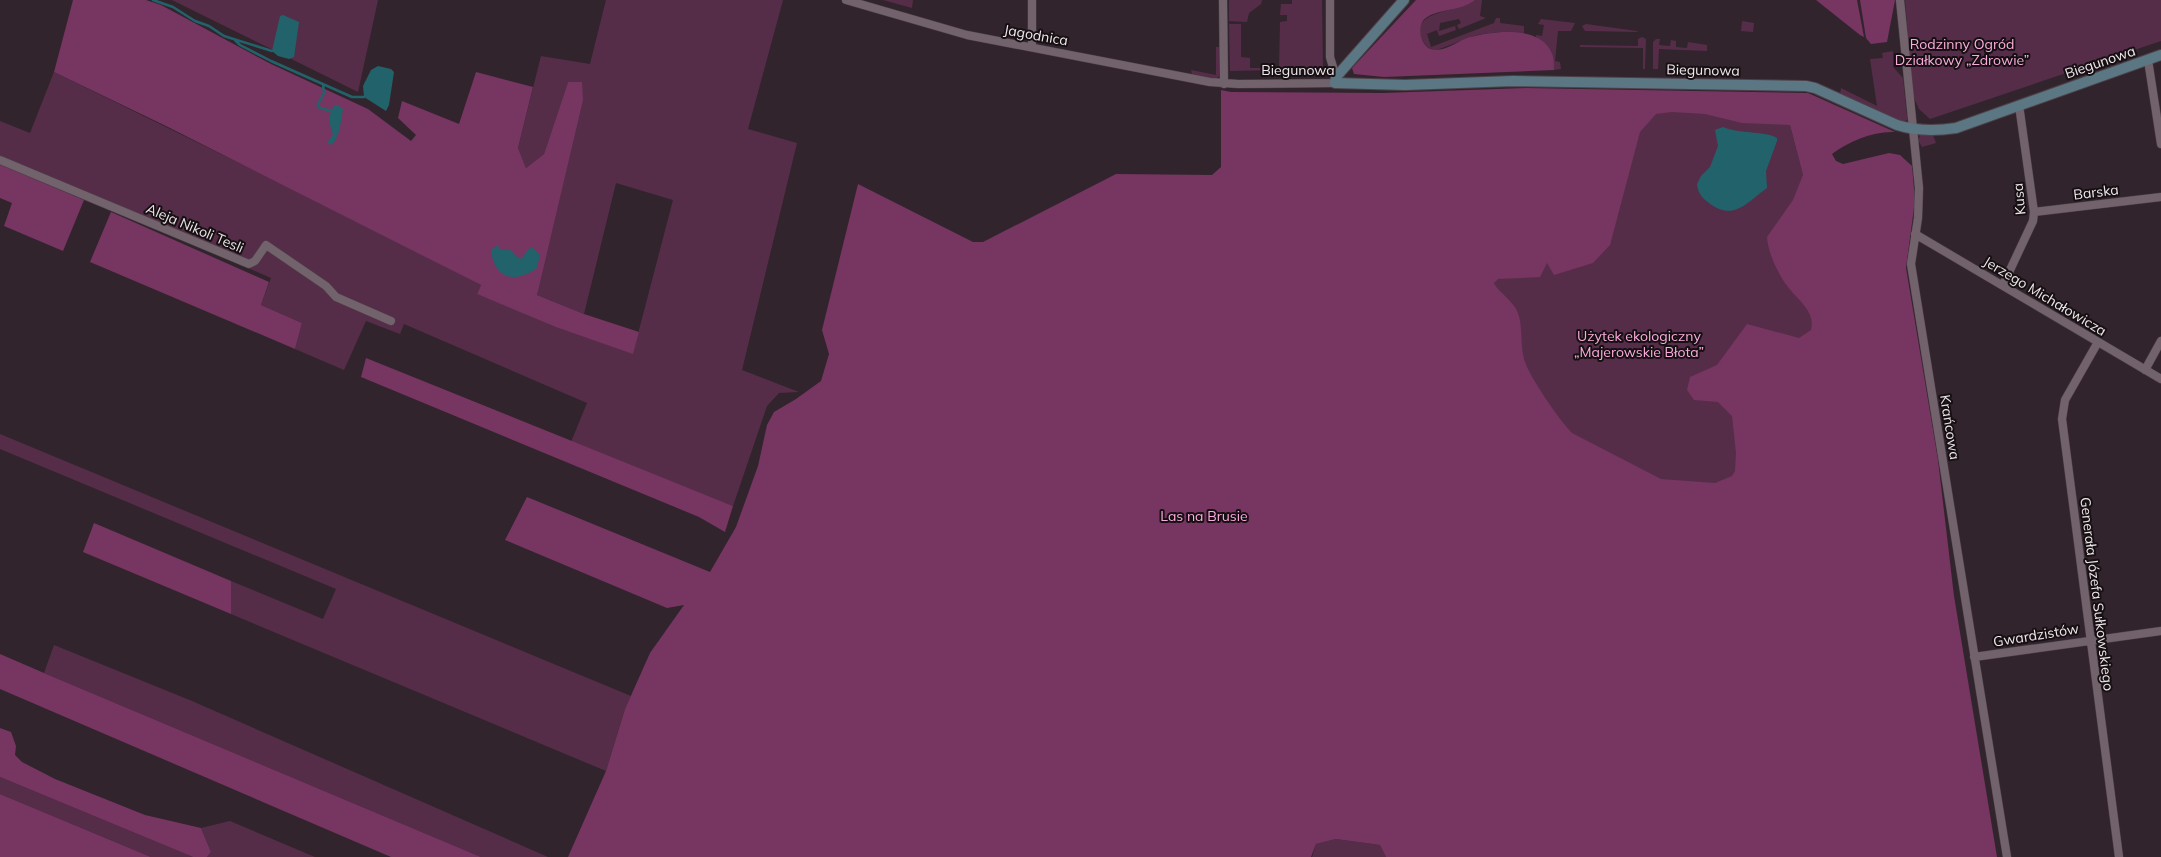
<svg xmlns="http://www.w3.org/2000/svg" width="2161" height="857" viewBox="0 0 2161 857" font-family="Mulish,sans-serif">
  <style>
    .green { fill: #562d48 }
    .forest { fill: #773562; fill-rule: evenodd }
    .water { fill: #22636b }
    .lines { fill: none; stroke-linecap: round; stroke-linejoin: round }
    .stream { stroke: #22636b; stroke-width: 2.5 }
    .street-casing { stroke: #4d4149; stroke-width: 9 }
    .secondary-casing { stroke: #4d4149; stroke-width: 12 }
    .street { stroke: #72626c; stroke-width: 8 }
    .secondary { stroke: #5b7783; stroke-width: 10 }
    .labels { text-anchor: middle; dominant-baseline: central; stroke-width: 4; stroke-linejoin: round; paint-order: stroke }
    .street-label { font-size: 14px; fill: #f0e7ec; stroke: #161013 }
    .park-label { font-size: 14px; fill: #fbacde; stroke: #161013 }
  </style>
  <rect width="100%" height="100%" fill="#32242d"/>
  <path class="green" d="M 172,0 L 378,0 L 358,92 L 176,2 Z
    M 606,0 L 783,0 L 748,129 L 797,143 L 742,370 L 799,392 L 779,393 L 767,406 L 733,506 L 571,442 L 587,403 L 404,324 L 400,334 L 366,321 L 344,370 L 295,349 L 302,323 L 261,305 L 271,278 L 0,159 L 0,121 L 30,133 L 54,72 L 351,218 L 481,285 L 477,294 L 633,353 L 673,200 L 616,183 L 584,314 L 537,295 L 568,82 L 544,154 L 526,168 L 518,148 L 541,56 L 590,64 Z
    M 883,0 L 913,0 L 912,8 Z
    M 1229,0 L 1262,0 L 1261,4 L 1249,13 L 1247,22 L 1229,21 Z
    M 1292,0 L 1322,0 L 1323,70 L 1279,70 L 1280,22 L 1287,21 L 1287,15 L 1280,15 L 1281,4 L 1292,4 Z
    M 1475,0 L 1482,0 L 1480,16 L 1486,18 L 1459,29 L 1457,25 L 1461,23 L 1459,19 L 1440,23 L 1439,31 L 1455,26 L 1456,30 L 1439,36 L 1437,30 L 1427,34 L 1431,47 L 1494,23 L 1496,18 L 1500,18 L 1500,23 L 1524,26 L 1524,34 C 1506,32 1486,31 1468,38 C 1457,42 1446,47 1434,51 C 1427,47 1424,44 1421,37 C 1411,10 1461,12 1475,0 Z
    M 1905,0 L 2161,0 L 2161,41 L 1930,119 L 1919,109 L 1913,96 Z
    M 1541,19 L 1575,23 L 1571,31 L 1558,31 L 1555,61 L 1560,62 L 1561,69 L 1554,70 C 1553,54 1549,46 1536,37 L 1536,35 L 1542,36 L 1544,25 L 1538,24 Z
    M 1742,21 L 1754,23 L 1753,32 L 1741,31 Z
    M 1229,24 L 1241,24 L 1241,57 L 1250,58 L 1250,68 L 1273,68 L 1273,70 L 1230,71 Z
    M 1586,24 L 1637,31 L 1638,32 L 1585,31 L 1582,26 Z
    M 1642,37 L 1646,39 L 1645,69 L 1643,69 L 1643,48 L 1580,47 L 1580,45 L 1638,46 L 1638,39 Z
    M 1656,39 L 1660,39 L 1659,45 L 1670,46 L 1671,40 L 1676,41 L 1676,47 L 1687,48 L 1688,42 L 1707,45 L 1707,51 L 1659,49 L 1658,69 L 1653,69 L 1653,42 Z
    M 1216,47 L 1219,47 L 1219,76 L 1216,79 L 1192,74 L 1191,70 L 1216,75 Z
    M 1893,51 L 1893,67 L 1903,78 L 1907,117 L 1907,120 L 1903,122 L 1840,95 L 1841,88 L 1877,106 L 1870,59 L 1883,58 L 1882,53 Z
    M 1630,100 L 1790,125 L 1803,175 L 1828,322 L 1746,484 L 1701,506 L 1590,473 L 1482,300 L 1489,258 Z
    M 1921,134 L 1933,135 L 1936,143 L 1922,147 L 1918,140 Z
    M 0,434 L 631,696 L 625,709 L 606,771 L 231,614 L 231,581 L 323,619 L 336,589 L 0,449 Z
    M 54,645 L 192,701 L 548,857 L 481,857 L 44,673 Z
    M 0,777 L 193,857 L 151,857 L 0,794 Z
    M 230,821 L 315,857 L 207,857 L 211,852 L 201,828 Z
    M 1336,839 L 1380,845 L 1386,857 L 1312,857 L 1316,844 Z"/>
  <path class="forest" d="M 73,0 L 146,0 L 161,5 L 271,64 L 368,109 L 411,141 L 416,135 L 398,118 L 402,101 L 459,124 L 476,72 L 533,87 L 518,148 L 526,168 L 544,154 L 568,82 L 582,82 L 583,100 L 537,295 L 584,314 L 639,332 L 633,354 L 556,327 L 477,294 L 481,285 L 168,127 L 54,72 Z
    M 1416,0 L 1475,0 C 1462,11 1437,9 1426,18 C 1415,25 1421,50 1435,50 C 1448,50 1459,40 1470,37 C 1493,31 1534,26 1549,48 C 1554,55 1554,63 1554,70 L 1384,77 L 1354,74 L 1352,68 Z
    M 1816,0 L 1857,0 L 1864,37 L 1860,35 Z
    M 1860,0 L 1895,0 L 1887,42 L 1871,44 L 1866,38 Z
    M 1526,88 L 1808,93 L 1895,132 C 1873,131 1849,141 1832,154 L 1836,161 L 1843,164 L 1889,153 L 1900,155 L 1912,166 L 1915,200 L 1906,268 L 1938,460 L 1954,596 L 1997,857 L 1386,857 L 1380,845 L 1336,839 L 1316,844 L 1311,857 L 568,857 L 606,771 L 625,709 L 650,653 L 684,605 L 667,608 L 505,540 L 527,497 L 710,572 L 736,527 L 758,466 L 767,425 L 774,412 L 796,399 L 821,381 L 829,354 L 822,330 L 858,184 L 973,242 L 983,242 L 1116,174 L 1212,175 L 1221,167 L 1221,90 L 1231,92 L 1383,93 ZM 1672,112 L 1705,114 L 1742,123 L 1790,125 L 1803,175 L 1793,200 L 1767,237 C 1768,253 1778,274 1788,287 C 1798,300 1816,312 1811,330 L 1799,338 L 1747,324 L 1717,365 L 1690,377 L 1687,390 L 1694,400 L 1718,402 L 1732,416 L 1736,453 L 1735,471 L 1732,476 L 1715,483 L 1661,479 L 1572,433 C 1560,421 1528,375 1524,359 C 1520,344 1523,327 1518,313 C 1513,300 1497,291 1494,283 L 1498,279 L 1540,277 L 1547,263 L 1554,275 L 1593,263 L 1610,245 L 1640,132 L 1656,114 Z
    M 0,164 L 84,200 L 63,251 L 4,226 L 12,203 L 0,198 Z
    M 111,212 L 269,282 L 261,305 L 302,323 L 295,349 L 90,262 Z
    M 366,358 L 733,506 L 725,532 L 699,517 L 361,377 Z
    M 94,523 L 231,581 L 231,614 L 83,552 Z
    M 0,654 L 44,673 L 481,857 L 391,857 L 0,689 Z
    M 0,728 L 11,732 L 16,746 L 15,755 L 22,762 L 55,779 L 145,815 L 201,828 L 211,852 L 207,857 L 193,857 L 0,777 Z
    M 0,794 L 151,857 L 0,857 Z"/>
  <path class="water" d="M 283,15 L 299,22 L 294,57 L 289,59 L 278,56 L 272,51 L 280,16 Z
    M 378,66 L 391,69 L 394,72 L 389,105 L 386,111 L 364,97 L 363,86 L 371,70 Z
    M 338,105 L 343,109 C 341,121 340,135 332,145 L 327,143 L 333,135 C 330,122 326,119 334,106 Z
    M 1723,127 C 1739,134 1766,131 1777,138 L 1777,141 L 1766,171 L 1767,188 C 1747,202 1734,222 1709,203 C 1702,198 1698,193 1697,184 L 1701,176 L 1710,167 L 1718,146 L 1715,130 Z
    M 497,245 L 501,250 L 510,250 C 527,267 519,255 532,247 L 540,255 L 537,268 C 515,284 494,279 491,250 Z"/>
  <g class="lines">
    <path class="stream" d="M 153,0 L 173,7 L 195,21 L 209,26 L 224,36 L 272,51
      M 235,40 L 240,45 L 271,61 L 352,97 L 364,97
      M 323,84 L 324,93 L 318,104 L 318,107 L 331,111"/>
    <defs>
      <path id="street" d="M 846,0 L 967,35 L 1210,82 L 1238,84 L 1335,83
        M 1223,0 L 1224,84
        M 1330,0 L 1330,57 L 1336,77
        M 1900,0 L 1919,188 L 1918,218 L 1911,264 L 2007,857
        M 1032,46 L 1032,0
        M 2148,60 L 2161,144
        M 0,160 L 249,264 L 255,261 L 266,245 L 326,286 L 336,297 L 391,321
        M 2034,212 L 2161,197
        M 1915,234 L 2161,379
        M 2003,285 L 2033,221 L 2034,212 L 2019,105
        M 2098,342 L 2065,400 L 2062,419 L 2119,857
        M 2145,370 L 2161,341
        M 1974,657 L 2161,631"/>
      <path id="secondary" d="M 1404,0 L 1336,77 L 1335,83 L 1405,85 L 1513,81 L 1806,86 L 1815,88 L 1897,125 C 1916,131 1936,131 1956,128 L 2161,55"/>
    </defs>
    <use href="#street" class="street-casing"/>
    <use href="#secondary" class="secondary-casing"/>
    <use href="#street" class="street"/>
    <use href="#secondary" class="secondary"/>
  </g>
  <g class="labels">
    <g class="street-label">
      <text transform="translate(1036 35) rotate(10)">Jagodnica</text>
      <text transform="translate(2100 62) rotate(-19)">Biegunowa</text>
      <text x="1298" y="70">Biegunowa</text>
      <text transform="translate(1703 70) rotate(1)">Biegunowa</text>
      <text transform="translate(2096 192) rotate(-7)">Barska</text>
      <text transform="translate(2019 199) rotate(-95)">Kusa</text>
      <text transform="translate(195 228) rotate(23)">Aleja Nikoli Tesli</text>
      <text transform="translate(2045 296) rotate(31)">Jerzego Michałowicza</text>
      <text transform="translate(1950 427) rotate(81)">Krańcowa</text>
      <text transform="translate(2097 594) rotate(83)">Generała Józefa Sułkowskiego</text>
      <text transform="translate(2036 635) rotate(-9)">Gwardzistów</text>
    </g>
    <g class="park-label">
      <text x="1962" y="44">Rodzinny Ogród<tspan x="1962" dy="16">Działkowy „Zdrowie”</tspan></text>
      <text x="1639" y="336">Użytek ekologiczny<tspan x="1639" dy="16">„Majerowskie Błota”</tspan></text>
      <text x="1204" y="516">Las na Brusie</text>
    </g>
  </g>
</svg>
